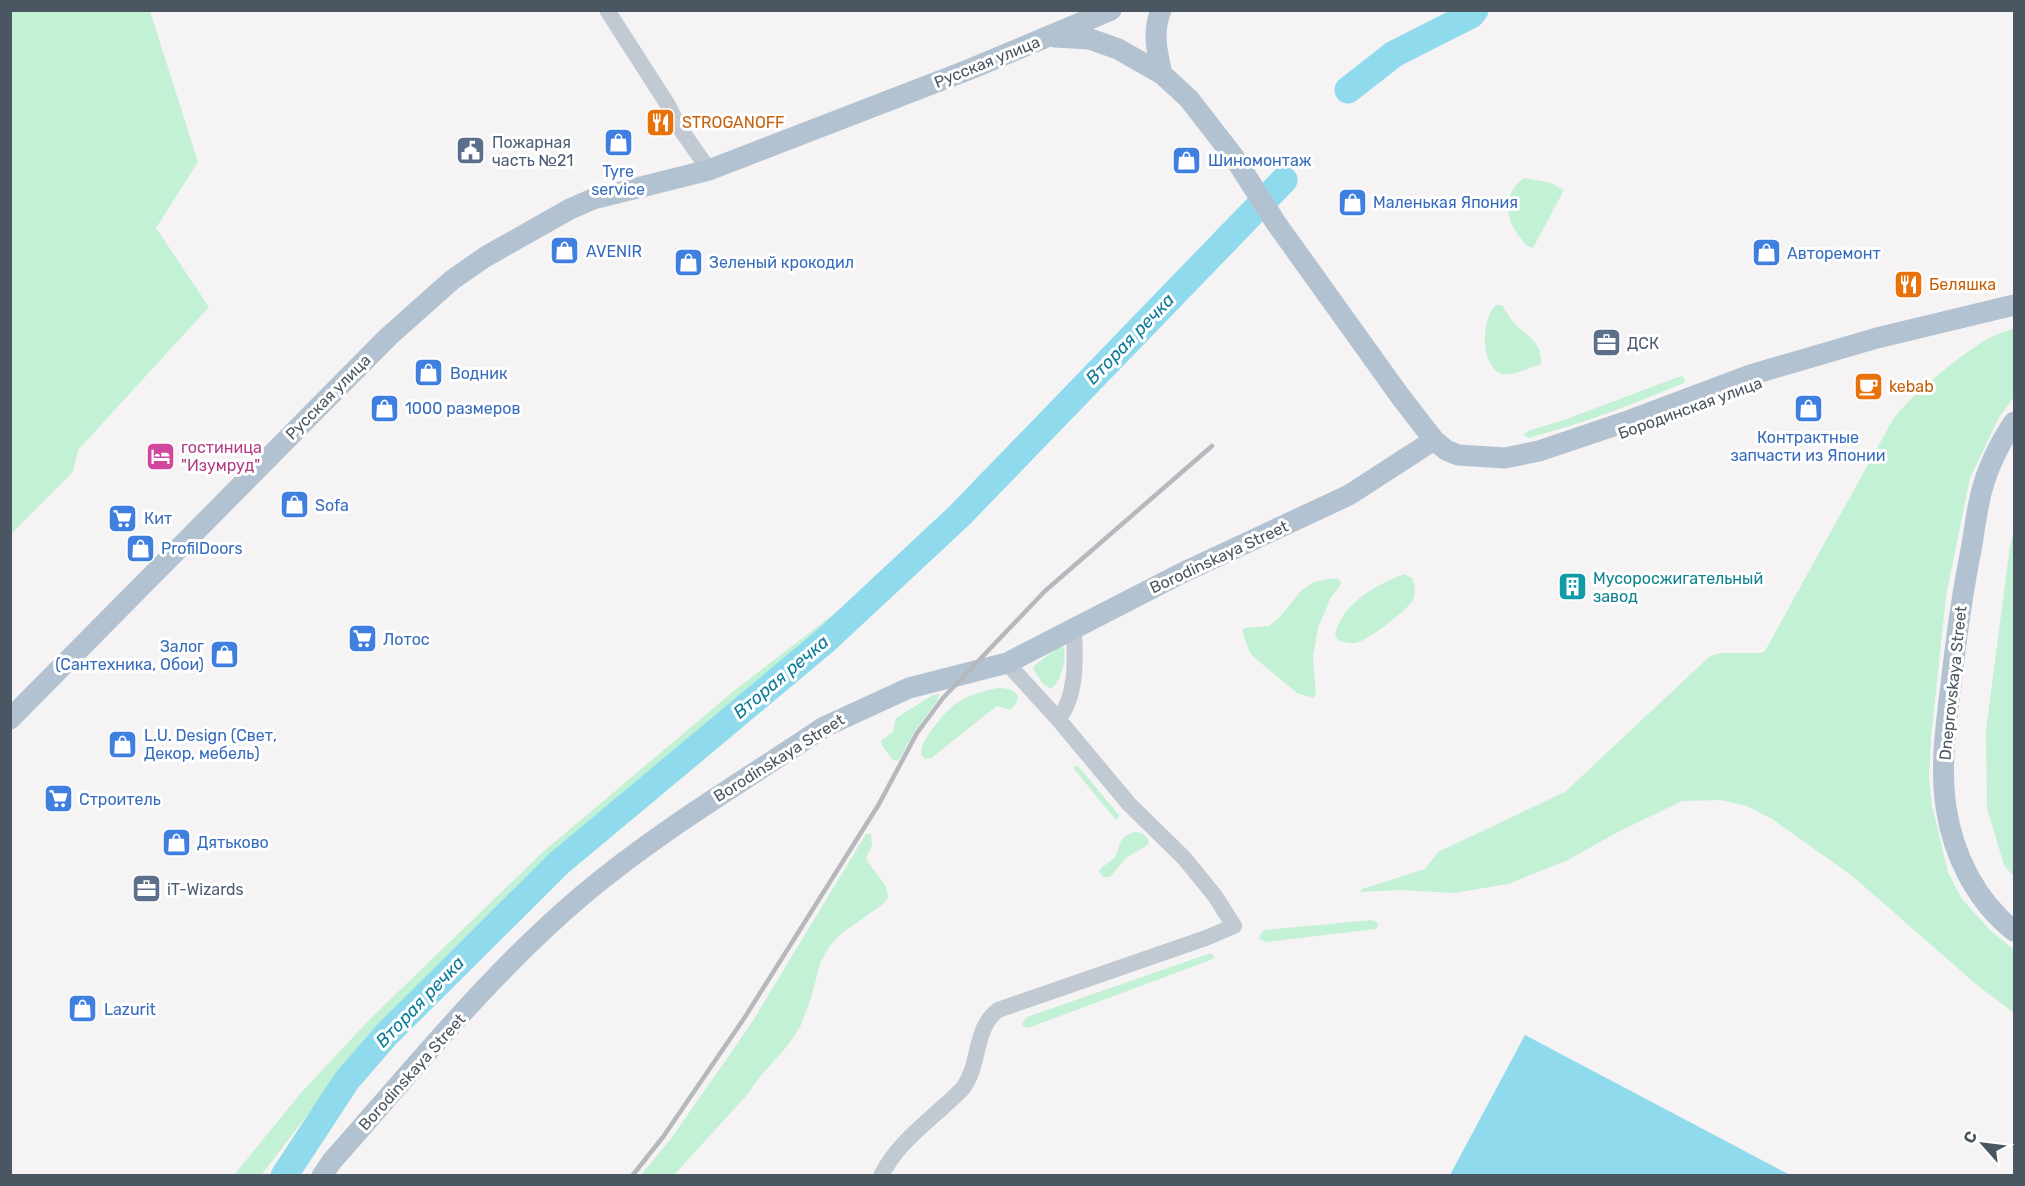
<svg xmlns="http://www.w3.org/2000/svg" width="2025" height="1186" viewBox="0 0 2025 1186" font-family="Rubik,sans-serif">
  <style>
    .green { fill: #c3f1d5 }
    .water { fill: #90daee }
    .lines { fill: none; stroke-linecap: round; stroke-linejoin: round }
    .river { stroke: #90daee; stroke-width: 27 }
    .minor { stroke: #c1cad2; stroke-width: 16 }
    .major { stroke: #b3c2d1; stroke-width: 21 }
    .rail { stroke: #b5b8bd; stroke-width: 4.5 }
    .labels { text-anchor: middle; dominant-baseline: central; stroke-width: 6; stroke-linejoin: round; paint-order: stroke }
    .street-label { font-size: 16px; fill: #4a5661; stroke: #fff }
    .food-label { font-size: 16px; fill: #c56008; stroke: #fff; text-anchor: start }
    .service-label { font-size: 16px; fill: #4e5e75; stroke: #fff; text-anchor: start }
    .shop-label { font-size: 16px; fill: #366cbe; stroke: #fff; text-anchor: start }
    .hotel-label { font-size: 16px; fill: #b23c85; stroke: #fff; text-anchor: start }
    .culture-label { font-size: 16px; fill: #0d838f; stroke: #fff; text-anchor: start }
    .water-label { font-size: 18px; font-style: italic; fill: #0c7c9b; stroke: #fff }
  </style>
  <rect width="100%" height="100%" fill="#f5f3f3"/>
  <path class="green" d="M 11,10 L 150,11 L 198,162 L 156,228 L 209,307 L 78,450 L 73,472 L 11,534 Z
    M 1524,178 L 1551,183 L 1564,190 L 1533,248 C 1526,246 1523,242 1519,236 C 1504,217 1503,193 1524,178 Z
    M 1496,305 L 1502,305 C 1505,309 1507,313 1510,318 C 1521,334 1543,339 1541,364 C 1530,367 1511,378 1500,373 C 1480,364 1481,318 1496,305 Z
    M 2014,328 L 2014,397 L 1999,417 L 1970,478 L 1946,596 L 1931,738 L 1929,778 L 1932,806 L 1948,872 L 1962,899 L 1991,931 L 2014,950 L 2014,1013 L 1977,985 L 1850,874 L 1772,819 L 1747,806 L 1721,800 L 1682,801 L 1618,832 L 1568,860 L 1508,884 L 1453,893 L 1402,890 L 1360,892 L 1362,889 L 1425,869 L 1438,852 L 1565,792 L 1709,657 L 1719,653 L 1760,653 L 1765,651 L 1892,421 C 1910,395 1957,358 1984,341 C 1993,335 2005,332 2014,328 Z
    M 1681,376 L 1685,379 L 1684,383 C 1633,404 1582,424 1528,438 L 1525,436 L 1524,434 L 1528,431 L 1561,421 Z
    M 2014,529 L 2014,877 L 2004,865 L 1987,808 L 1986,730 L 2010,546 Z
    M 1404,574 L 1413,579 C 1414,585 1416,592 1414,598 C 1411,608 1367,641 1356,643 C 1350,644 1343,642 1338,640 L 1335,635 C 1342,603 1376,585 1404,574 Z
    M 1334,578 L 1340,580 L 1341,584 L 1330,599 L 1318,628 L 1313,657 L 1316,695 L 1313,698 L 1297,693 L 1256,659 L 1250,653 L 1242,631 L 1245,628 L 1269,626 L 1278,619 L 1301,591 L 1314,582 Z
    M 865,590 L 865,598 L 556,854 L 379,1030 L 335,1079 L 262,1174 L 234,1175 L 300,1094 L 370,1019 L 544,851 L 735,690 Z
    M 1059,647 L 1063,647 C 1068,657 1061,682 1051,689 L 1043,684 L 1033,669 L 1035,665 Z
    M 997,688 C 1013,687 1027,695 1010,710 L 997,706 L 931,758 L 926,759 C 922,756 921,756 921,751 C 922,739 947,709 957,703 C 968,695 984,691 997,688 Z
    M 938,694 L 939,696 L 937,701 L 915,731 L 900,758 L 897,761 L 893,760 L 883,747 L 881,741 L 893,732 L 896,718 L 933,695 Z
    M 1074,766 L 1078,766 L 1119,815 L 1118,819 L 1115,819 L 1074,769 Z
    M 1134,832 C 1142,832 1148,836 1149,844 L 1126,858 L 1110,877 L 1103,877 L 1099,871 C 1103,865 1109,863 1114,858 C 1123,846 1114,840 1134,832 Z
    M 866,834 L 871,834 L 872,845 L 866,858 C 873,873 889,883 888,898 L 883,904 L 842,933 L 830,945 L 820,964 L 811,998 L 800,1027 L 788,1045 L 759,1078 L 746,1096 L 674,1175 L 641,1175 L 670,1140 L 751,1024 Z
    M 1372,920 L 1377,922 L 1378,926 L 1376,929 L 1266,942 L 1259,939 L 1260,935 L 1264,930 Z
    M 1208,954 L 1213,954 L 1214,958 L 1208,961 L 1028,1028 L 1024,1027 L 1022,1024 L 1027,1017 Z"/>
  <path class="water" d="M 1525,1035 L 1790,1175 L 1450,1175 Z"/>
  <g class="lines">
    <path class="river" d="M 1348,90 L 1394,54 L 1471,15 L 1475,10
      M 284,1176 L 347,1080 L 387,1034 L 559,863 L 826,640 L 959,516 L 1284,180"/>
    <path class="minor" d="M 607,10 L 668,105 L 679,127 L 709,170
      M 1058,719 C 1078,696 1075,656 1074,628
      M 881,1176 C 895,1147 920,1128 943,1107 C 949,1101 957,1095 963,1088 C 981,1064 973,1029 998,1010 L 1206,938 L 1234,926 L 1215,896 L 1185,859 L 1129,804 L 1058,719 L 1007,663"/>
    <path class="major" d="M 1161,10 C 1152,32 1157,52 1162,74
      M 1054,37 L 1090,39 L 1118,49 L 1162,74 L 1189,99 L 1234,157 L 1276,223 L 1400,396 L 1434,440 L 1446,450 L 1458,455 L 1505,458 L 1539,451 L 1625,422 L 1750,375 L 1877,338 L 2014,305
      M 2014,422 C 2002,439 1990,463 1984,483 C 1977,504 1975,528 1971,550 C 1962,595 1956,639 1951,685 C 1946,725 1940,766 1946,807 C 1953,855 1976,901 2014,931
      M 10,719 L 388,337 L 452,280 L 485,257 L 570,209 L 593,199 L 709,170 L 968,70 L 1111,10
      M 322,1176 L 332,1161 C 413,1070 492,971 585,893 C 660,830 744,781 824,727 L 909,688 L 1007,663 L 1182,573 L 1349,495 L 1434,440"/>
    <path class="rail" d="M 632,1176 L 663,1137 L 745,1017 L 879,804 L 917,733 L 943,698 L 1045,591 L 1212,446"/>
  </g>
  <defs>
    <symbol id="restaurant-square" viewBox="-11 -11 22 22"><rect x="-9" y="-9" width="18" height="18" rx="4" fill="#e8710a" stroke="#fff"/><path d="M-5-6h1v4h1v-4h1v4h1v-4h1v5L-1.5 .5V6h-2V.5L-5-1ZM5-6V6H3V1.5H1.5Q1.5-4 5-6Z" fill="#fff"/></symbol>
    <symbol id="shop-square" viewBox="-11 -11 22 22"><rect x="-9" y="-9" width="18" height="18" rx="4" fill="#3f7fe0" stroke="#fff"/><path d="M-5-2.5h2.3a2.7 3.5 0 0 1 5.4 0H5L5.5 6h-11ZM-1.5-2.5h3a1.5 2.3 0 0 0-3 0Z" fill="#fff"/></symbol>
    <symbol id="civic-square" viewBox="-11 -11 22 22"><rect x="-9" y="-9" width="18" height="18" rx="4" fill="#5c6f8a" stroke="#fff"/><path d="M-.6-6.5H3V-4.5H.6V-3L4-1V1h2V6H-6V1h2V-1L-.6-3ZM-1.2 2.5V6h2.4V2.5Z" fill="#fff"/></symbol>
    <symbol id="office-square" viewBox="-11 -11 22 22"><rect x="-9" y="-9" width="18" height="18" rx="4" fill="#5c6f8a" stroke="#fff"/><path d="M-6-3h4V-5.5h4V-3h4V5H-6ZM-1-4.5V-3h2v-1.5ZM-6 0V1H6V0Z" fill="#fff"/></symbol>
    <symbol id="cafe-square" viewBox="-11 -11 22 22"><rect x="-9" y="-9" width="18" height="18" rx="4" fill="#e8710a" stroke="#fff"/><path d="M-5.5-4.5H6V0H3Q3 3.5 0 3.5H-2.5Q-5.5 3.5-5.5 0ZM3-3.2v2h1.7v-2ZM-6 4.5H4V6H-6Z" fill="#fff"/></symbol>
    <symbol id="hotel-square" viewBox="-11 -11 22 22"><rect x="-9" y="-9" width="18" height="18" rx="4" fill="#d1479c" stroke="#fff"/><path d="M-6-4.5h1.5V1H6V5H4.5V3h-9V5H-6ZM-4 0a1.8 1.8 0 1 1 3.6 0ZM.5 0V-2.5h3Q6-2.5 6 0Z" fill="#fff"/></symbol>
    <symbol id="supermarket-square" viewBox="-11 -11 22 22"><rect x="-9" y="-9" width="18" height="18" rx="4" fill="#3f7fe0" stroke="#fff"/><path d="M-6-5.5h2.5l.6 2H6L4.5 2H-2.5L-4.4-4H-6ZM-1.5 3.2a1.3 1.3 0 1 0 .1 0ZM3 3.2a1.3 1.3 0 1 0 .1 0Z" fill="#fff"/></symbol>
    <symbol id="building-square" viewBox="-11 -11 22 22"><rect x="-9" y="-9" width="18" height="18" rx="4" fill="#0f9aa8" stroke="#fff"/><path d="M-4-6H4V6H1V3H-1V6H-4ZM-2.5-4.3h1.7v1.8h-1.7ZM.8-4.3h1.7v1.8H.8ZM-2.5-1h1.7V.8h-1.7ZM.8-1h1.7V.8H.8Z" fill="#fff"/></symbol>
  </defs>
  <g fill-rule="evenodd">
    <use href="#restaurant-square" x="644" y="106" width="33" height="33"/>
    <use href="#shop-square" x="602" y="126" width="33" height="33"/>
    <use href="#civic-square" x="454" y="134" width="33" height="33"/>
    <use href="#shop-square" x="1170" y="144" width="33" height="33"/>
    <use href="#shop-square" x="1336" y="186" width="33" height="33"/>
    <use href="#shop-square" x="548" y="234" width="33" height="33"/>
    <use href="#shop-square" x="1750" y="236" width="33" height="33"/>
    <use href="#shop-square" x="672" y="246" width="33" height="33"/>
    <use href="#restaurant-square" x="1892" y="268" width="33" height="33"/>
    <use href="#office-square" x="1590" y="326" width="33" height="33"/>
    <use href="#shop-square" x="412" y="356" width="33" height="33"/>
    <use href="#cafe-square" x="1852" y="370" width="33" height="33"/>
    <use href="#shop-square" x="368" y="392" width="33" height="33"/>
    <use href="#shop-square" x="1792" y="392" width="33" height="33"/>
    <use href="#hotel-square" x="144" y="440" width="33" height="33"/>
    <use href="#shop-square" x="278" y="488" width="33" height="33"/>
    <use href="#supermarket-square" x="106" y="502" width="33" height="33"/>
    <use href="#shop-square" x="124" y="532" width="33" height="33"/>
    <use href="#building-square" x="1556" y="570" width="33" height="33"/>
    <use href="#supermarket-square" x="346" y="622" width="33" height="33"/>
    <use href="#shop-square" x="208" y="638" width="33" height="33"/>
    <use href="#shop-square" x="106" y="728" width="33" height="33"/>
    <use href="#supermarket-square" x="42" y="782" width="33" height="33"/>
    <use href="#shop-square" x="160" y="826" width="33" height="33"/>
    <use href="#office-square" x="130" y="872" width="33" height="33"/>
    <use href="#shop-square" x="66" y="992" width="33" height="33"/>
  </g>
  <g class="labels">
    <g class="street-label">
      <text transform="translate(987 62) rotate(-22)">Русская улица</text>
      <text transform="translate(328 397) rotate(-45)">Русская улица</text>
      <text transform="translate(1690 408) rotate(-20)">Бородинская улица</text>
      <text transform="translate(1219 557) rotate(-25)">Borodinskaya Street</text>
      <text transform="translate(1953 683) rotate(-84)">Dneprovskaya Street</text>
      <text transform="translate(779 758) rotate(-32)">Borodinskaya Street</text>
      <text transform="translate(412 1072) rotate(-48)">Borodinskaya Street</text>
    </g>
    <g class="food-label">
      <text x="682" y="122">STROGANOFF</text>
      <text x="1929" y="284">Беляшка</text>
      <text x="1889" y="386">kebab</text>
    </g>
    <g class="service-label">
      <text x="492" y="142">Пожарная<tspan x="492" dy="18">часть №21</tspan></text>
      <text x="1627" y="343">ДСК</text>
      <text x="167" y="889">iT-Wizards</text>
    </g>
    <g class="shop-label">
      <text x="1208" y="160">Шиномонтаж</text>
      <text x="618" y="171" text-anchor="middle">Tyre<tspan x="618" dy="18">service</tspan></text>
      <text x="1373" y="202">Маленькая Япония</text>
      <text x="586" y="251">AVENIR</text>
      <text x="1787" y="253">Авторемонт</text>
      <text x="709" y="262">Зеленый крокодил</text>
      <text x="450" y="373">Водник</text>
      <text x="405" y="408">1000 размеров</text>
      <text x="1808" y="437" text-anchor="middle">Контрактные<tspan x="1808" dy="18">запчасти из Японии</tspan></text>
      <text x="315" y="505">Sofa</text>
      <text x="144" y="518">Кит</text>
      <text x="161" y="548">ProfilDoors</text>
      <text x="383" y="639">Лотос</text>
      <text x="204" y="646" text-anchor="end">Залог<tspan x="204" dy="18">(Сантехника, Обои)</tspan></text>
      <text x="144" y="735">L.U. Design (Свет,<tspan x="144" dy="18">Декор, мебель)</tspan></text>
      <text x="79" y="799">Строитель</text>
      <text x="197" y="842">Дятьково</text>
      <text x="104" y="1009">Lazurit</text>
    </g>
    <g class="hotel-label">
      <text x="181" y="447">гостиница<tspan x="181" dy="18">"Изумруд"</tspan></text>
    </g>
    <g class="culture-label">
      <text x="1593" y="578">Мусоросжигательный<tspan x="1593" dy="18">завод</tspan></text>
    </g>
    <g class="water-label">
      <text transform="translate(1130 339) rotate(-46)">Вторая речка</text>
      <text transform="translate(781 677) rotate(-40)">Вторая речка</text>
      <text transform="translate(420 1002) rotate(-46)">Вторая речка</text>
    </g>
  </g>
  <rect width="2025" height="1186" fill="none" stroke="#4a5661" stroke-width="24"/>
  <g transform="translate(1983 1144) rotate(298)" stroke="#ffffff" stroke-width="4.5" paint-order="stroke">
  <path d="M0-4.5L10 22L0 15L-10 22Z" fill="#4a5661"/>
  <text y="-9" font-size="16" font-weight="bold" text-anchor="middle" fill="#4a5661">С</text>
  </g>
</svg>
